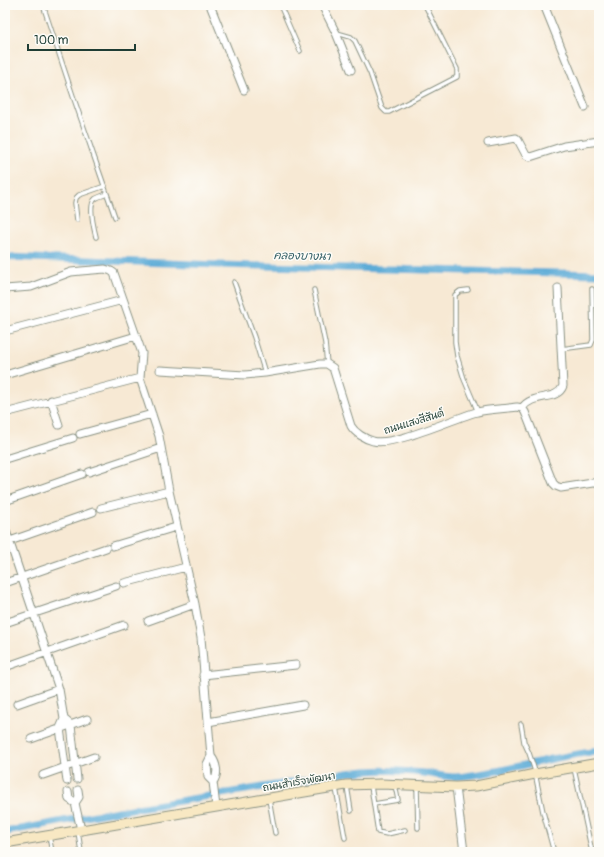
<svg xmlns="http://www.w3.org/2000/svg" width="604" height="857" viewBox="0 0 604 857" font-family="Pangolin,'Playpen Sans Thai',sans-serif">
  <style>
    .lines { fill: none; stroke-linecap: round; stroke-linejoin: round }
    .canal { stroke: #5dacd7; stroke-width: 7 }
    .lane-casing { stroke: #8b9384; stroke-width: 5.5 }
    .street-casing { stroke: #8b9384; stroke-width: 9 }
    .secondary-casing { stroke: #8b9384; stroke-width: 11 }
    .lane { stroke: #fff; stroke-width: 3.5 }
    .street { stroke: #fff; stroke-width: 7 }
    .secondary { stroke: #f8e8c3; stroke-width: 9 }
    .labels { text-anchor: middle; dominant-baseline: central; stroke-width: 3; stroke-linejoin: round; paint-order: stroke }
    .street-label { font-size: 10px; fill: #1f3d34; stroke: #fdfcf7 }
    .water-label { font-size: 11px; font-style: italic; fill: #325e65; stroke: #fdfcf7 }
  </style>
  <rect width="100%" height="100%" fill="#fdfcf7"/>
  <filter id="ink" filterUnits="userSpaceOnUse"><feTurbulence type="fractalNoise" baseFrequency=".025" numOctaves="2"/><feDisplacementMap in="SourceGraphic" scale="8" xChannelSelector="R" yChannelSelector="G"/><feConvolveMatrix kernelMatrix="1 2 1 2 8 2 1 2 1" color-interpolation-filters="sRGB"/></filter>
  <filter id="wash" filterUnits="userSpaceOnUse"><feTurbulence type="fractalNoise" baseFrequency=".012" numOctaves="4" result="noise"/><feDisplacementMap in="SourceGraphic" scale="16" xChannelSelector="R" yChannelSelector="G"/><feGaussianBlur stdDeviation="0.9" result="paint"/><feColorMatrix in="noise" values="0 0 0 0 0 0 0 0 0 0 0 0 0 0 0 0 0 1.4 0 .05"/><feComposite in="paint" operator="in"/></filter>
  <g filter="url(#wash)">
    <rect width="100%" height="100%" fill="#f7e9d4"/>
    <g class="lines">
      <path class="canal" d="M 5,257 L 219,265 L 599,274
        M 5,832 L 101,814 L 347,773 C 375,769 395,770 423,773 C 433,774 445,777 456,777 C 504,773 551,756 599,751"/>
    </g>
  </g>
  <g filter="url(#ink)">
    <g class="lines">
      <defs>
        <path id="lane" d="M 43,5 L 73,96 L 115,217
          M 280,5 L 300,51
          M 337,33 L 351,37 L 355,41 L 370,73 L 382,108 L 386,112 L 389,112 L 457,77 L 457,69 L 425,5
          M 77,220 L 75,203 L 76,198 L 79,195 L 105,186
          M 96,237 C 94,229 88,205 95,199 C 98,197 104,195 107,194
          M 234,282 L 254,337 L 265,373
          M 314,290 L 325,343 L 327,364
          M 468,290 L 460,291 L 455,295 L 455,342 L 457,356 L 464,379 L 478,412
          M 561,349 L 591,345 L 593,340 L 592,289
          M 521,724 L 524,742 L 529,753 L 534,768 L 543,812 L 554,852
          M 574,768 L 592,852
          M 347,786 L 351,811
          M 371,786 L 378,832 L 387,834 L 405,830
          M 417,787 L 418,828
          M 336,788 L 345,838
          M 269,799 L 275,833
          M 374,804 L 398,800 L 395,785
          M 78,831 L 81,852
          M 49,836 L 52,852"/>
        <path id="street" d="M 210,5 L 244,90
          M 322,5 L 336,33 L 351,70
          M 544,5 L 585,107
          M 488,143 L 516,138 L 518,140 L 526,155 L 530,157 L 564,146 L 599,141
          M 5,289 L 31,287 L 71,272 L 81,271 L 105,269 L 111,271 L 114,273 L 142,353 L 140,378 L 159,436 L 169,491 L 195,604 L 201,638 L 211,756 L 207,764 L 208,777 L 213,782 L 216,807
          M 5,331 L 123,300
          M 160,370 L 245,375 L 265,373 L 320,364 L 327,364 L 333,368 L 351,426 C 355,433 365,439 373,441 C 393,447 454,418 477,412 C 490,409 504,409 517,407 L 522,408 L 525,412 L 553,483 L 556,486 L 561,488 L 599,482
          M 5,375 L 136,336
          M 51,400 L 59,425
          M 522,408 C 533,392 557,402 563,386 L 558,288
          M 5,413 L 140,378
          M 80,434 L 152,414
          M 5,459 L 73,438
          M 89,472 L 161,448
          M 5,501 L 82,474
          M 101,508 L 169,491
          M 5,528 L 59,689 L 64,719 L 60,728 L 67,781
          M 7,542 L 93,512
          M 113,546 L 176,527
          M 5,583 L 106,548
          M 124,583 L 186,567
          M 148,621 L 195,604
          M 5,623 L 116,586
          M 5,667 L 124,625
          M 203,675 L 296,665
          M 17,704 L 59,689
          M 64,719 L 71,725 L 77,779
          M 208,722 L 303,705
          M 31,739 L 87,719
          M 211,756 C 217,764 219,774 213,782
          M 43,775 L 94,757
          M 456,787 L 464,852
          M 78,790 L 79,797 L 75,803 L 81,830
          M 68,792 L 69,799 L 75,803"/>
        <path id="secondary" d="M 5,843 L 346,785 L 381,784 L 456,787 L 476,786 L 535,774 L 599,763"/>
      </defs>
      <use href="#lane" class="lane-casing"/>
      <use href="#street" class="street-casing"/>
      <use href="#secondary" class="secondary-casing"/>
      <use href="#lane" class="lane"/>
      <use href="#street" class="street"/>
      <use href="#secondary" class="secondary"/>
    </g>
  </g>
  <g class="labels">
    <g class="street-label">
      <text transform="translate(414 422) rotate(-17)">ถนนแสงสีสันต์</text>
      <text transform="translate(299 782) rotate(-10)">ถนนสำเร็จพัฒนา</text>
    </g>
    <g class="water-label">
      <text transform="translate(302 256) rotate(1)">คลองบางนา</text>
    </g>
  </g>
  <rect width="604" height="857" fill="none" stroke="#fdfcf7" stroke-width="20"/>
  <path d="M28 44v6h107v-6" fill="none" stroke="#1f3d34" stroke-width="2"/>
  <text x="34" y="44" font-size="12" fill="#1f3d34" stroke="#fdfcf7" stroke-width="3" paint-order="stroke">100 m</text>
</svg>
